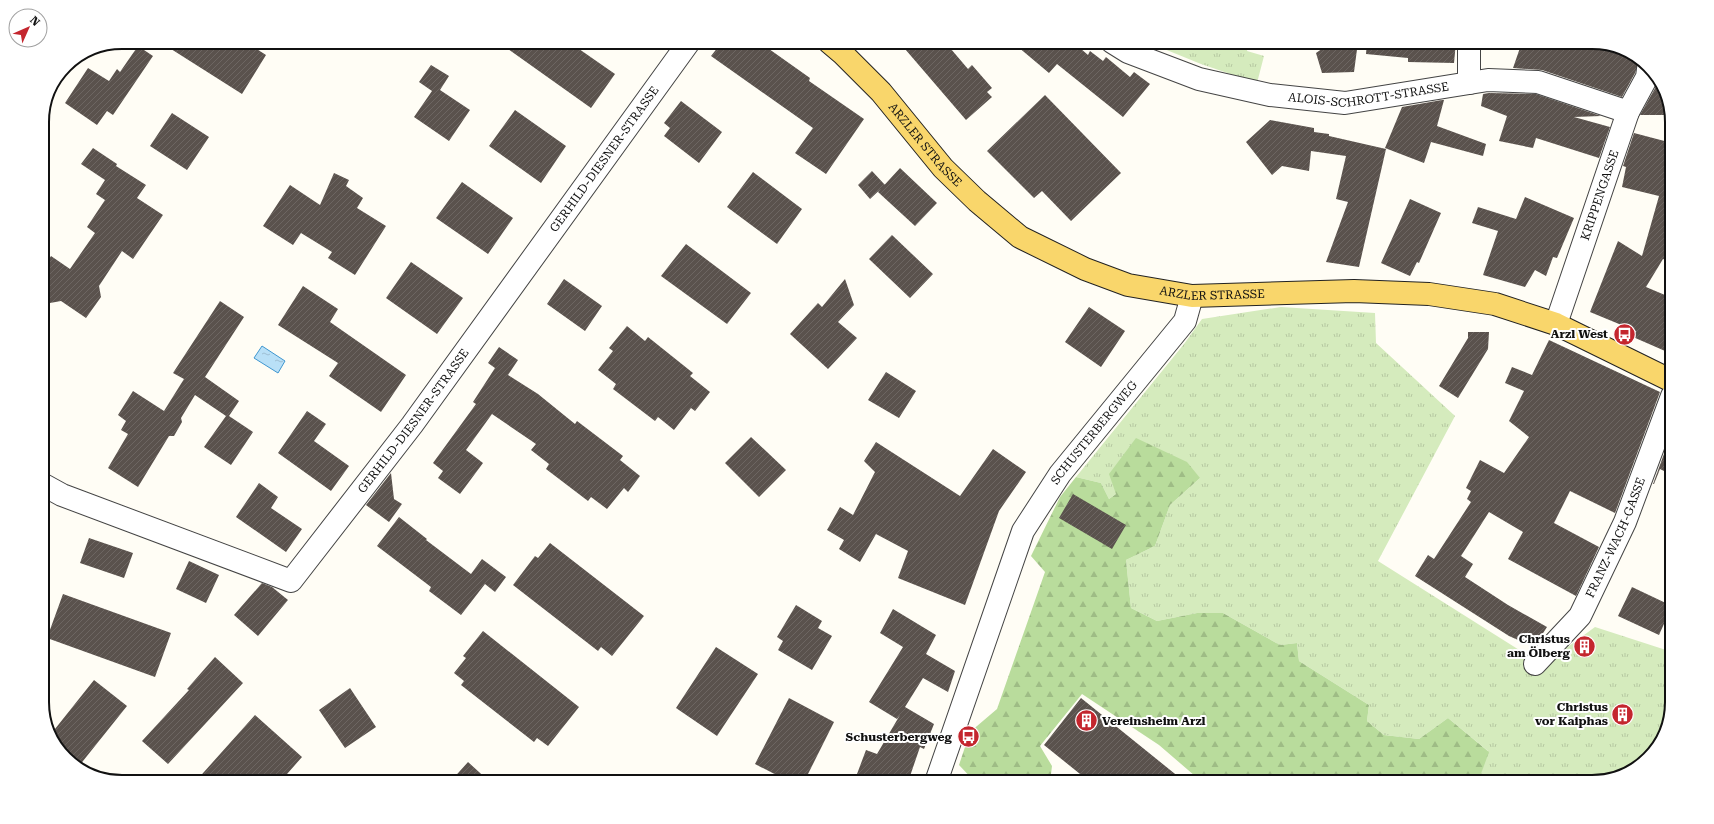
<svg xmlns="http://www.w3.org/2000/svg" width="1714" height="824" viewBox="0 0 1714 824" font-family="'Roboto Serif',serif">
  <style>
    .grass { fill: url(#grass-tufts) }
    .forest { fill: url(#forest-firs) }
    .water { fill: url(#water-ripples); stroke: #3f96cf }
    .building { fill: url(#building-hatch) }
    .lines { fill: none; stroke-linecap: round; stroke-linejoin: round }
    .minor-casing { stroke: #444; stroke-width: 24 }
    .major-casing { stroke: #222; stroke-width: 24 }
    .minor { stroke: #fff; stroke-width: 22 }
    .major { stroke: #f9d66b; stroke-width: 22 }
    .labels { text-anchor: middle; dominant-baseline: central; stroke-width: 4; stroke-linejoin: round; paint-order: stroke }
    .street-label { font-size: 12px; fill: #111; stroke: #fff }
    .poi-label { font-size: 12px; font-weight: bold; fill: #111; stroke: #fff; text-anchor: end }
    .rim { fill: none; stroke: #111; stroke-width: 2 }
  </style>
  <defs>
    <pattern id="grass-tufts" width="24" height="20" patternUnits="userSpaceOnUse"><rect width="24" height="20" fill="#d5ebbd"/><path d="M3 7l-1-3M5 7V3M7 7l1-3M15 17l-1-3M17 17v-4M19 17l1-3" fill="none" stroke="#b6c8a1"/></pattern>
    <pattern id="forest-firs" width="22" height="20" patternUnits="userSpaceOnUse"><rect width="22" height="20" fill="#b9dc9c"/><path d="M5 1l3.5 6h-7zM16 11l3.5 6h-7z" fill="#9ebc85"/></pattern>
    <pattern id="water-ripples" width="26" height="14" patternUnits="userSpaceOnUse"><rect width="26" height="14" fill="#b9e0f7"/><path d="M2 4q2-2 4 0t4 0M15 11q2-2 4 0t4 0" fill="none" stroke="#9ebfd3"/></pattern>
    <pattern id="building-hatch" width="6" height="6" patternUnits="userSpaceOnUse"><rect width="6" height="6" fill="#5a524d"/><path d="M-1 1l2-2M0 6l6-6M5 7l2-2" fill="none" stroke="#6d6662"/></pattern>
  </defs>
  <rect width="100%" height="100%" fill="#fffdf5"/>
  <path class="grass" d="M 1147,42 L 1249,42 L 1247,51 L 1264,56 L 1257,83 L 1201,64 Z
    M 1281,307 L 1375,313 L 1376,343 L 1455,416 L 1378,561 L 1543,665 L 1595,627 L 1666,650 L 1672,638 L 1672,702 L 1666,733 L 1636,769 L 1593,782 L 1478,782 L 1488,751 L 1448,718 L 1419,739 L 1384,735 L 1367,721 L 1369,705 L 1299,661 L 1297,643 L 1280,645 L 1223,613 L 1197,613 L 1157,621 L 1131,608 L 1126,560 L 1155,546 L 1170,505 L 1200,478 L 1116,494 L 1109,499 L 1101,483 L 1076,477 L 1184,344 L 1202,319 Z"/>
  <path class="forest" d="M 1136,438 L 1187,462 L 1200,478 L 1170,505 L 1155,546 L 1126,560 L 1131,608 L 1157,621 L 1197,613 L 1223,613 L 1280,645 L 1297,643 L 1299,661 L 1369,705 L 1367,721 L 1384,735 L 1419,739 L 1448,718 L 1489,752 L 1478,782 L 1202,782 L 1159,745 L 1082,694 L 1040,746 L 1052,766 L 1050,782 L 975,782 L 959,765 L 970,732 L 997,709 L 1045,572 L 1031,556 L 1060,497 L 1076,477 L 1101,483 L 1109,499 L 1116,494 L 1109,474 Z"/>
  <path class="water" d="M 262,346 L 285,361 L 278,373 L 254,358 Z"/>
  <path class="building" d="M 160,42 L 246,42 L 266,55 L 242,94 Z
    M 498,42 L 569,42 L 615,74 L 591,108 Z
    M 722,42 L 759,42 L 810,78 L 809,81 L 864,119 L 826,174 L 795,153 L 813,128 L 711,56 Z
    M 899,42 L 945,42 L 968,69 L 972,65 L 992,88 L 987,92 L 992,97 L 966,120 Z
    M 1012,42 L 1073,42 L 1088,55 L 1090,51 L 1103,61 L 1106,57 L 1130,77 L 1134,72 L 1150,84 L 1123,117 L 1057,64 L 1049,73 Z
    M 1326,42 L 1358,42 L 1354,72 L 1322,73 L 1316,53 L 1326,46 Z
    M 1367,42 L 1456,42 L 1454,63 L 1408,62 L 1408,58 L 1366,54 Z
    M 1522,42 L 1592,42 L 1623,48 L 1639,61 L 1635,73 L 1622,97 L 1542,70 L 1513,68 Z
    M 138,46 L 153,56 L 113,115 L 107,111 L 97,125 L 65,103 L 88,68 L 109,81 L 117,69 L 120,72 Z
    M 431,65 L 449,76 L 440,90 L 470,110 L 449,141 L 414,117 L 432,91 L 419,82 Z
    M 1659,79 L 1671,115 L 1640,115 L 1658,83 Z
    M 1489,93 L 1536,94 L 1601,116 L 1574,117 L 1610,127 L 1599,158 L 1536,138 L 1533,148 L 1499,141 L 1507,116 L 1481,106 L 1483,94 Z
    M 1045,95 L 1121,173 L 1071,221 L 1042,191 L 1034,198 L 987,151 Z
    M 1442,100 L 1444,100 L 1437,126 L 1486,144 L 1483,156 L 1431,142 L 1424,163 L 1385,148 L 1402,107 Z
    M 681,101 L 722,132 L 699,163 L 664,136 L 670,128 L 664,123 Z
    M 515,110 L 566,146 L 541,183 L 489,146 Z
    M 172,113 L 209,137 L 187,170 L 150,146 Z
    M 1270,120 L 1314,128 L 1314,132 L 1329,134 L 1329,136 L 1386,149 L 1359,267 L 1326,262 L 1348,202 L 1336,199 L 1346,156 L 1311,151 L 1309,171 L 1282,166 L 1272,175 L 1246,142 Z
    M 1634,133 L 1672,143 L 1672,262 L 1663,259 L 1646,287 L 1672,298 L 1672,354 L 1633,337 L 1636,331 L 1590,312 L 1618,241 L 1642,256 L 1659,196 L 1622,187 L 1626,167 L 1623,166 Z
    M 93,148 L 117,164 L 116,166 L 146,185 L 137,198 L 163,215 L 133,259 L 122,251 L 99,286 L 101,297 L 86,318 L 61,301 L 50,303 L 42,298 L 42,270 L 51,256 L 70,269 L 95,233 L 87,227 L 105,200 L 96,194 L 105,180 L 81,164 Z
    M 900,168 L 937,203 L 915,226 L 878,192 Z
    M 872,171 L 885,185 L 870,199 L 858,185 Z
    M 753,172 L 802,209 L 777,244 L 727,207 Z
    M 334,173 L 349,180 L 346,186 L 363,198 L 357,208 L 386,226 L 355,275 L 328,258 L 332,252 L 301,233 L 293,245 L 263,226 L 290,185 L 320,205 Z
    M 462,182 L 513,218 L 488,254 L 436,218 Z
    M 1525,197 L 1574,218 L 1557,258 L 1553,257 L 1546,276 L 1535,270 L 1525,287 L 1483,275 L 1498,231 L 1472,223 L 1478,207 L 1516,219 Z
    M 1410,199 L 1441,213 L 1419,263 L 1417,262 L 1410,276 L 1381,263 Z
    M 892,235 L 933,274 L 910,298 L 869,259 Z
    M 686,244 L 751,293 L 727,324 L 661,276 Z
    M 411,262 L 463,298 L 437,334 L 386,298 Z
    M 564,279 L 602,306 L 585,331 L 547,304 Z
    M 845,279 L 854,305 L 838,322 L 857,338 L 828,369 L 790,334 L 818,303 L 822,307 Z
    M 303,286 L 338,309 L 330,322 L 406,375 L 381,412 L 329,376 L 338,363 L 278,325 Z
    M 220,301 L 244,317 L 205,377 L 239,401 L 229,416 L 253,432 L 231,465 L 204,447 L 226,416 L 195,395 L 181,418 L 182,422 L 174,436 L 169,436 L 138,487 L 108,468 L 128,434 L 121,430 L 126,421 L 118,415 L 133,391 L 164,411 L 184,379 L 173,373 Z
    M 1089,307 L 1125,331 L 1101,367 L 1065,342 Z
    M 627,326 L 645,341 L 648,337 L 693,373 L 690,376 L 710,392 L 695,411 L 691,408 L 674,430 L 658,417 L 655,421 L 613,389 L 616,384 L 598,370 L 613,351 L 609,348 Z
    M 1468,332 L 1489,332 L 1488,349 L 1458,398 L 1439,386 L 1468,338 Z
    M 1549,340 L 1660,392 L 1615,513 L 1570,491 L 1554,523 L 1599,547 L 1576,596 L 1508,559 L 1523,532 L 1489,512 L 1461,556 L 1473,564 L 1465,577 L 1508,605 L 1547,627 L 1534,647 L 1509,636 L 1415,576 L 1428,555 L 1434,559 L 1471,502 L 1467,499 L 1471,491 L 1466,488 L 1480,460 L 1504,473 L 1529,437 L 1509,421 L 1524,391 L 1505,383 L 1512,367 L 1532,375 Z
    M 499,347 L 518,360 L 508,375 L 538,394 L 575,424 L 577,421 L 623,456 L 620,460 L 640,476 L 628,492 L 624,488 L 607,509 L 591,497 L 588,501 L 546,469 L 549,464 L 531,450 L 536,444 L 492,414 L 466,450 L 483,463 L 460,494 L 438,478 L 443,471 L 433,463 L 476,404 L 473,402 L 495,368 L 488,363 Z
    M 886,372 L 916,391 L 899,418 L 868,400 Z
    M 307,411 L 326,424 L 314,441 L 349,466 L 331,491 L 278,453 Z
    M 1672,432 L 1672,475 L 1660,469 L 1654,484 L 1653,484 Z
    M 751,437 L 786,470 L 759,497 L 725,463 Z
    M 876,442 L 960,496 L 993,449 L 1026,472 L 999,511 L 965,605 L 898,578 L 908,551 L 876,534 L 860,562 L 839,549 L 844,540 L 827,530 L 840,507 L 853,515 L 875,472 L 864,461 Z
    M 391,473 L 394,499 L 402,504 L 389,522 L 366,505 Z
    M 259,483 L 278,497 L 271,508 L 302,529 L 286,552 L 236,517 Z
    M 1073,494 L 1126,525 L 1112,549 L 1059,518 Z
    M 399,517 L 427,539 L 426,540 L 471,574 L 482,559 L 506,577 L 495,592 L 485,584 L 461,615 L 429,591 L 431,587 L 377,546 Z
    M 89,538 L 133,553 L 124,578 L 80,563 Z
    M 550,543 L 644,616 L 612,656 L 601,647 L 598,651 L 513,585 L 535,556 L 538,558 Z
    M 189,561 L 219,575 L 206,603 L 176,589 Z
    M 262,583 L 272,587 L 288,600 L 258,636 L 234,615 Z
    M 1632,587 L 1672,606 L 1659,635 L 1618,616 Z
    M 63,594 L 171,633 L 155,677 L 47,638 Z
    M 796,605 L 822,621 L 818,628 L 832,636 L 812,670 L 778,650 L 783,641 L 777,637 Z
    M 893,609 L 936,635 L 926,654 L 955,671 L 948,692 L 923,678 L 905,707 L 934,724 L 924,749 L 920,747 L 908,782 L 854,782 L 866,750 L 877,754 L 900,715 L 897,719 L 869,702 L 903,647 L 880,633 Z
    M 483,631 L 579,707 L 548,746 L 537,738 L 534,742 L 461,685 L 464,681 L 454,673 L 466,658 L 463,656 Z
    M 716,647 L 758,674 L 717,736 L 676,708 Z
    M 215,657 L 243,683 L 168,764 L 142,741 L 189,690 L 187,689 Z
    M 94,680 L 127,706 L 79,766 L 56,747 L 51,734 Z
    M 350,688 L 376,727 L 345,748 L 319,710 Z
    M 789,698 L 834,722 L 804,782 L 790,782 L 755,764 Z
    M 1081,698 L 1185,782 L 1090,782 L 1044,745 Z
    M 255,715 L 302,757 L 280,782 L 195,782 Z
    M 468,762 L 490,782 L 450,782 Z"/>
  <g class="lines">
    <defs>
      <g id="minor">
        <path id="s1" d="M 1112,42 L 1128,52 L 1199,79 L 1270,95 L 1345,103 L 1488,80 L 1538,82 L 1628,112"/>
        <path d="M 1469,42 L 1469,83"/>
        <path id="s2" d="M 1556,324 L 1628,112 L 1647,77 L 1648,69"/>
        <path id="s3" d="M 42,484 L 62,495 L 291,581 L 412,425 L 689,42"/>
        <path id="s4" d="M 1535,664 L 1580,616 L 1625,522 L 1672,396"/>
        <path id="s5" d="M 936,782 L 1023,531 L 1060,474 L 1185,321 L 1192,296"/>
      </g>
      <g id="major">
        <path id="s6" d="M 829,42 L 842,53 L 881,92 L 943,168 L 977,201 L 1020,237 L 1085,269 L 1128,285 L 1192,296 L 1354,291 L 1429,294 L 1495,304 L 1556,324 L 1672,381"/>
      </g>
    </defs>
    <use href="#minor" class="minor-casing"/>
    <use href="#major" class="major-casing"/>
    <use href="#minor" class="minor"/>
    <use href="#major" class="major"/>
  </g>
  <defs>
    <symbol id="bus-disc" viewBox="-11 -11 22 22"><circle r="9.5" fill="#c4262e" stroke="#fff"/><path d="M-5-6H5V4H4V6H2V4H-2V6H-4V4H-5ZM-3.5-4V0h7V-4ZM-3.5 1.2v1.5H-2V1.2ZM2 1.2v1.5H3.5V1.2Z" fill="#fff"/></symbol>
    <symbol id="building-disc" viewBox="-11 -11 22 22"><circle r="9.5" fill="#c4262e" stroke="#fff"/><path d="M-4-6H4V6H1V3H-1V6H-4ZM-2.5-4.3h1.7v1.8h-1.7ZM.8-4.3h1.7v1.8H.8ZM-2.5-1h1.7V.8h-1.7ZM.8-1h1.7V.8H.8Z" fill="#fff"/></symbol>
  </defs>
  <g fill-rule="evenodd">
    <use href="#bus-disc" x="1612" y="322" width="25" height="25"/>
    <use href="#building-disc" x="1572" y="634" width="25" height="25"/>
    <use href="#building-disc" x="1610" y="702" width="25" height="25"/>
    <use href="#building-disc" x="1074" y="708" width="25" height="25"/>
    <use href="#bus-disc" x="956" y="724" width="25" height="25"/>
  </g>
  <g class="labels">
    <g class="street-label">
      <text stroke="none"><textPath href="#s1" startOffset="267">ALOIS-SCHROTT-STRASSE</textPath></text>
      <text stroke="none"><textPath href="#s6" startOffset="141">ARZLER STRASSE</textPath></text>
      <text stroke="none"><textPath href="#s3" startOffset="793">GERHILD-DIESNER-STRASSE</textPath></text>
      <text stroke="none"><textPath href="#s2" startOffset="136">KRIPPENGASSE</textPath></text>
      <text stroke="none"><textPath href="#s6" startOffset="477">ARZLER STRASSE</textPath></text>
      <text stroke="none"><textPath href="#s3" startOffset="469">GERHILD-DIESNER-STRASSE</textPath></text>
      <text stroke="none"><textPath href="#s5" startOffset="387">SCHUSTERBERGWEG</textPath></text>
      <text stroke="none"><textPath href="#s4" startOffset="152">FRANZ-WACH-GASSE</textPath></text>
    </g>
    <g class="poi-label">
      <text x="1608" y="334">Arzl West</text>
      <text x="1570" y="639">Christus<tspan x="1570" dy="14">am Ölberg</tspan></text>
      <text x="1608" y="707">Christus<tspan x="1608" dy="14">vor Kaiphas</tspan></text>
      <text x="1102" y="721" text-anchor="start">Vereinsheim Arzl</text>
      <text x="952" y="737">Schusterbergweg</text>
    </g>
  </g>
  <path d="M0 0H1714V824H0ZM122 49H1592A73 73 0 0 1 1665 122V702A73 73 0 0 1 1592 775H122A73 73 0 0 1 49 702V122A73 73 0 0 1 122 49Z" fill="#fff" fill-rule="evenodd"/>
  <path class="rim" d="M122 49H1592A73 73 0 0 1 1665 122V702A73 73 0 0 1 1592 775H122A73 73 0 0 1 49 702V122A73 73 0 0 1 122 49Z"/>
  <g transform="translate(28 28) rotate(45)"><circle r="19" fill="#ffffff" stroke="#a0a0a0"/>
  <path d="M0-3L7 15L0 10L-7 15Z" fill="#c4262e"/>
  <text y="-6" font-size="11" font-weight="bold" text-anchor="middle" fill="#111111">N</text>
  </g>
</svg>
